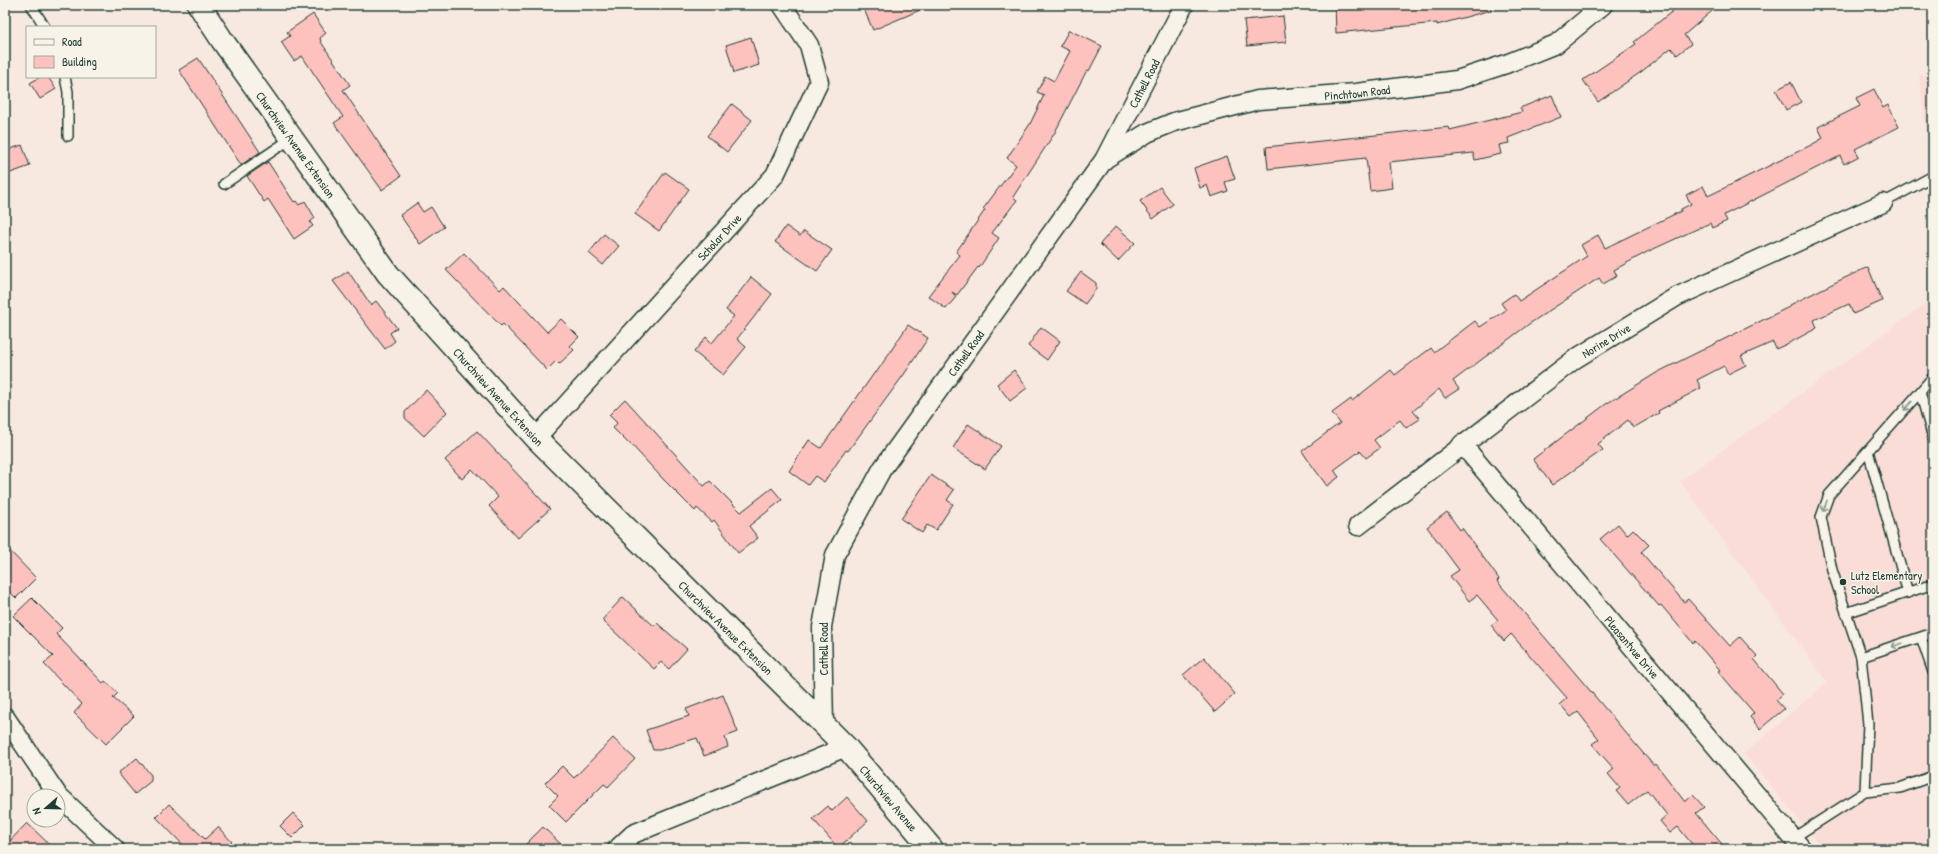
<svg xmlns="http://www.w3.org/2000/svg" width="1938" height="854" viewBox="0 0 1938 854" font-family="'Patrick Hand',sans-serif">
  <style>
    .built { fill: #faddd6 }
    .building { fill: #fdc1be; stroke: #1f3d34 }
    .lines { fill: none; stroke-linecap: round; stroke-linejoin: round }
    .lane-casing { stroke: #1f3d34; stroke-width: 12 }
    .street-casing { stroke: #1f3d34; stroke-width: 21 }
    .secondary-casing { stroke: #1f3d34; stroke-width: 25 }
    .lane { stroke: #f7f3e8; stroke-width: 9 }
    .street { stroke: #f7f3e8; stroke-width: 18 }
    .secondary { stroke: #f7f3e8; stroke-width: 22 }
    .oneway { stroke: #8b988e }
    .poi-dot { fill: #1f3d34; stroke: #f7f3e8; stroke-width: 1.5 }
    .labels { text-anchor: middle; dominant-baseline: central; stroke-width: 3; stroke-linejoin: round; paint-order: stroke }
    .street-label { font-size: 12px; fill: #1f3d34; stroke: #f7f3e8 }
    .poi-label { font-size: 12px; fill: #1f3d34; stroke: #f7f3e8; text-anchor: start }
  </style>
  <rect width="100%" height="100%" fill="#f8e9e0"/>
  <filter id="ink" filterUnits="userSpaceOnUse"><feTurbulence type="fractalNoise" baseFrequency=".025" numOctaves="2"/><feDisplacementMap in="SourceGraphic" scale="8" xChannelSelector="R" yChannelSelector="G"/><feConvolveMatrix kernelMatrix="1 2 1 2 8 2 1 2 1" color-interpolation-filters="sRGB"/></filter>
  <g filter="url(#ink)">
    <path class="built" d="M 1919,75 L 1933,75 L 1933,184 Z
      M 1933,298 L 1933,849 L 1823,849 L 1744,754 L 1827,682 L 1680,481 Z"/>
    <path class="building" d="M 862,5 L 932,5 L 873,30 Z
      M 1335,5 L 1491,5 L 1491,10 L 1437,25 L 1437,23 L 1336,33 Z
      M 1680,5 L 1719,5 L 1684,35 L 1691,44 L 1677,55 L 1671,48 L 1641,72 L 1598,102 L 1583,80 L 1636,44 L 1634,42 Z
      M 313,14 L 326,33 L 320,38 L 321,42 L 350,85 L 343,90 L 401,176 L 382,190 L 334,123 L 343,117 L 302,56 L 294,61 L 281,42 L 290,36 L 287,32 Z
      M 1283,16 L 1286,42 L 1247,46 L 1244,20 Z
      M 1069,30 L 1102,46 L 1089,71 L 1087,70 L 1054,134 L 1013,197 L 1017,200 L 992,233 L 999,238 L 979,268 L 978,267 L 957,295 L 952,292 L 956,297 L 946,309 L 928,296 L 960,255 L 956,252 L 985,210 L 983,209 L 1016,165 L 1007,158 L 1030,124 L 1044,95 L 1037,92 L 1045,76 L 1054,81 L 1070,51 L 1060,46 Z
      M 751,37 L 759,65 L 734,73 L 726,45 Z
      M 198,58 L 260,152 L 241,165 L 179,70 Z
      M 40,77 L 48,77 L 56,89 L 40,99 L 30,83 Z
      M 1791,82 L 1801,102 L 1786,110 L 1776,90 Z
      M 1874,89 L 1883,108 L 1888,105 L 1899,127 L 1855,149 L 1859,156 L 1844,164 L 1840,156 L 1724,215 L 1727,221 L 1712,228 L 1710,223 L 1647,252 L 1614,270 L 1617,276 L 1603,284 L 1599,278 L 1529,324 L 1453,381 L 1459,389 L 1445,398 L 1439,389 L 1413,411 L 1420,419 L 1406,428 L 1400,420 L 1374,440 L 1380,448 L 1366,458 L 1360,451 L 1334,470 L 1339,477 L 1327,486 L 1308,460 L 1302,451 L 1340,423 L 1332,413 L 1351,399 L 1352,401 L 1391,370 L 1395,375 L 1431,348 L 1434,352 L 1475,321 L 1480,327 L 1506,310 L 1501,303 L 1514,294 L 1519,301 L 1587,256 L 1581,245 L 1598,235 L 1605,248 L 1681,211 L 1681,209 L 1691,204 L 1686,195 L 1703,186 L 1708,196 L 1813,144 L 1823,138 L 1818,127 L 1860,106 L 1856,98 Z
      M 1552,95 L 1561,117 L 1508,138 L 1509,143 L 1499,145 L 1501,154 L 1475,160 L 1473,153 L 1389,162 L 1392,188 L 1370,191 L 1366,158 L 1268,169 L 1266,147 L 1449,127 L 1450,130 L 1522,112 L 1520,108 Z
      M 732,104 L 752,120 L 727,152 L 707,136 Z
      M 22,145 L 30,166 L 5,175 L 5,151 Z
      M 1227,156 L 1235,179 L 1225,182 L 1228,191 L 1211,197 L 1207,185 L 1200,188 L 1194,168 Z
      M 268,162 L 294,202 L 296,201 L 299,205 L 305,201 L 315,218 L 310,222 L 313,226 L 294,239 L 268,199 L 264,202 L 247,176 Z
      M 665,172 L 689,189 L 659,231 L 635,214 Z
      M 1160,187 L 1173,204 L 1153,219 L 1140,201 Z
      M 417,203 L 423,212 L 431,207 L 444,227 L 420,244 L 400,215 Z
      M 786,226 L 800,236 L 804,231 L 832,250 L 817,271 L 775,242 Z
      M 1116,226 L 1135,243 L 1118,261 L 1100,244 Z
      M 604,234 L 619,246 L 603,265 L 589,253 Z
      M 464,253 L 500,290 L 504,286 L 547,332 L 561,319 L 579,337 L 570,346 L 574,350 L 559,364 L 556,361 L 547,370 L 503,324 L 501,326 L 446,270 Z
      M 1868,267 L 1882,301 L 1853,314 L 1849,304 L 1814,320 L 1817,328 L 1793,341 L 1776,349 L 1773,342 L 1741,356 L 1746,365 L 1728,374 L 1724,366 L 1697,380 L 1701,388 L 1658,411 L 1659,413 L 1633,428 L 1628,420 L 1598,444 L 1603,450 L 1552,485 L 1533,459 L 1606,404 L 1658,372 L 1791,306 L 1790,305 L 1834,283 Z
      M 348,271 L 371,305 L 376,301 L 397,328 L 390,333 L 395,341 L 385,349 L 333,281 Z
      M 1081,272 L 1096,283 L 1096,289 L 1085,304 L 1066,291 Z
      M 751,277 L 772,294 L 737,339 L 746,347 L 723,375 L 694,352 L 706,337 L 712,343 L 734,316 L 726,310 Z
      M 908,325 L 928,338 L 905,373 L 848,451 L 846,450 L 824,482 L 815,476 L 808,485 L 789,471 L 809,440 L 821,448 L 875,372 L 876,373 Z
      M 1041,327 L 1060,341 L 1047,360 L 1028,346 Z
      M 1014,370 L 1027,388 L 1010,401 L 997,384 Z
      M 426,390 L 447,412 L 424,436 L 405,418 L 405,412 Z
      M 625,399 L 704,486 L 710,481 L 741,512 L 772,488 L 782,500 L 749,526 L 758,538 L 738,553 L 714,520 L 712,522 L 697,508 L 695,511 L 662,478 L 629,442 L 628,443 L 613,428 L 617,423 L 609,415 Z
      M 968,424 L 1001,446 L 985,469 L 953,448 Z
      M 477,431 L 550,509 L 518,538 L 489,506 L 498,497 L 472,469 L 462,479 L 445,460 Z
      M 931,475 L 954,490 L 947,500 L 953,504 L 936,530 L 927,525 L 922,533 L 901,519 Z
      M 1447,512 L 1460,530 L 1462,528 L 1499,579 L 1497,581 L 1654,766 L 1656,764 L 1685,802 L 1693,795 L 1704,807 L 1696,813 L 1726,849 L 1696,849 L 1678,827 L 1670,833 L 1660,821 L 1667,815 L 1647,790 L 1628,805 L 1616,791 L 1620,788 L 1608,774 L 1614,769 L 1592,744 L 1599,739 L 1578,712 L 1571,717 L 1560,704 L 1567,698 L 1511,634 L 1504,641 L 1491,625 L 1498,620 L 1477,595 L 1469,601 L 1450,576 L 1459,570 L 1427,527 Z
      M 1618,524 L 1627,535 L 1633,529 L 1649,545 L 1641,552 L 1684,602 L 1688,599 L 1730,646 L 1740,637 L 1757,656 L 1754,659 L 1783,694 L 1776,700 L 1784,709 L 1760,729 L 1750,717 L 1754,713 L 1718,671 L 1720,670 L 1695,641 L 1693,643 L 1661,605 L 1659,606 L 1600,539 Z
      M 5,546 L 36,578 L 16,598 L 5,587 Z
      M 623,597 L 654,626 L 657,623 L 687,649 L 669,669 L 661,662 L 654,669 L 602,620 Z
      M 32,598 L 62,628 L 56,634 L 103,683 L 105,681 L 118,693 L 113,698 L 134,716 L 106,744 L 74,713 L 82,704 L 44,664 L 53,656 L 13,616 Z
      M 1204,657 L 1235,694 L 1215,712 L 1183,675 Z
      M 723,695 L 738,732 L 725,737 L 728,747 L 704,756 L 697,738 L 660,750 L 653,750 L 646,730 L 689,716 L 686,709 Z
      M 613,738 L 635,759 L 608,787 L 604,784 L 566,822 L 549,805 L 558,796 L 545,783 L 562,766 L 574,778 Z
      M 137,758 L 151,775 L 151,781 L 135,794 L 118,773 Z
      M 847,797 L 868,821 L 838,848 L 813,819 L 828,806 L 832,811 Z
      M 169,804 L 205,839 L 218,827 L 232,842 L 224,849 L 187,849 L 156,817 Z
      M 293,813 L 305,825 L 292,838 L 280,826 Z
      M 27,823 L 54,849 L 5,849 L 5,846 Z
      M 543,827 L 566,849 L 521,849 Z"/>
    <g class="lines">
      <defs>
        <path id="lane" d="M 31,5 L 45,27
          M 65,77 L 68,92 L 68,136
          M 224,184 L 292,138
          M 1883,203 L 1933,176
          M 1920,392 L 1933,377
          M 1868,451 L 1908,593
          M 1846,613 L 1933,584
          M 1921,637 L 1933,672
          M 1861,657 L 1933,633
          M 1865,792 L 1868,724 L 1861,657 L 1832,570 L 1821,517 L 1829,495 L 1920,392 L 1933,438
          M 1793,838 L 1865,792 L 1900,788 L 1933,776"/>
        <g id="street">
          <path id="s1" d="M 1105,159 L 1147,133 L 1174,122 L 1258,100 L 1356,93 L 1457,80 L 1506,64 L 1556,44 L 1603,5"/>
          <path id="s2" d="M 536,438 L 775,175 L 819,82 L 809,45 L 782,5"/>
          <path id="s3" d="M 1462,444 L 1802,849"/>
          <path id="s4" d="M 1358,526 L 1575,359 L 1676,297 L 1883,203"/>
          <path d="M 5,717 L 57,794 L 115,849"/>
          <path id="s5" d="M 824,726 L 822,627 L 835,555 L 882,469 L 1104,160 L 1184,5"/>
          <path d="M 617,849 L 633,834 L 846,747"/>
        </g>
        <g id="secondary">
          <path id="s6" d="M 199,5 L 222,40 L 388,274 L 536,438 L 846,747 L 932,849"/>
        </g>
      </defs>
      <use href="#lane" class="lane-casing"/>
      <use href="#street" class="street-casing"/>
      <use href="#secondary" class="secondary-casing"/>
      <use href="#lane" class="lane"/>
      <use href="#street" class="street"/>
      <use href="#secondary" class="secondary"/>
    </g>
    <defs><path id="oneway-shaft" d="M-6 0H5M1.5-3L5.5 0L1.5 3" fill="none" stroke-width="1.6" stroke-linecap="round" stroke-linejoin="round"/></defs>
    <g class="oneway">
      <use href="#oneway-shaft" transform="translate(1908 406) rotate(131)"/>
      <use href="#oneway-shaft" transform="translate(1825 506) rotate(110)"/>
      <use href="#oneway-shaft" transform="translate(1897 645) rotate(162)"/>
    </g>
  </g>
  <circle class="poi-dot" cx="1843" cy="582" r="4"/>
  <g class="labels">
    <g class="street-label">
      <text stroke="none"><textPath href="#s5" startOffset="737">Cathell Road</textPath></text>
      <text stroke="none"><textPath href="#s1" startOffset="265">Pinchtown Road</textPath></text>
      <text stroke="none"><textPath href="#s6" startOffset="170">Churchview Avenue Extension</textPath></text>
      <text stroke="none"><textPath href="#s2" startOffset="272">Scholar Drive</textPath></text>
      <text stroke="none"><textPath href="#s4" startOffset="310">Norine Drive</textPath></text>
      <text stroke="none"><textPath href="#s5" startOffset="413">Cathell Road</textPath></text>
      <text stroke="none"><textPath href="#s6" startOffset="494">Churchview Avenue Extension</textPath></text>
      <text stroke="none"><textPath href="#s6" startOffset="818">Churchview Avenue Extension</textPath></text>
      <text stroke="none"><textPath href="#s3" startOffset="265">Pleasantvue Drive</textPath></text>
      <text transform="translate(823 649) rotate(-90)">Cathell Road</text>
      <text stroke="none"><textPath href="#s6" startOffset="1054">Churchview Avenue</textPath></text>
    </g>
    <g class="poi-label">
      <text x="1851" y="575">Lutz Elementary<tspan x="1851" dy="14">School</tspan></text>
    </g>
  </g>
  <rect width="1938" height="854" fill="none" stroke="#f7f3e8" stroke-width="20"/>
  <rect x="10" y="10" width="1918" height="834" fill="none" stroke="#1f3d34" stroke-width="1.5" filter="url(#ink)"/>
  <rect x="26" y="26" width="130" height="52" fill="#f7f3e8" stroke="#a1aaa0"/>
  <rect x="34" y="39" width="20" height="6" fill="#f7f3e8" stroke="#a1aaa0"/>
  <text x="62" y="46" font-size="12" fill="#1f3d34">Road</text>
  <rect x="34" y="56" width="20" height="12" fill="#fdc1be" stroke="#a1aaa0"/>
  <text x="62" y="66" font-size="12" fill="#1f3d34">Building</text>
  <g transform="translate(46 808) rotate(250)"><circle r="19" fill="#f7f3e8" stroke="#a1aaa0"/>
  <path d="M0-3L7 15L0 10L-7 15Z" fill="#1f3d34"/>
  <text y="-6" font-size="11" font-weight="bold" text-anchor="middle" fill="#1f3d34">N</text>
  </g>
</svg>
